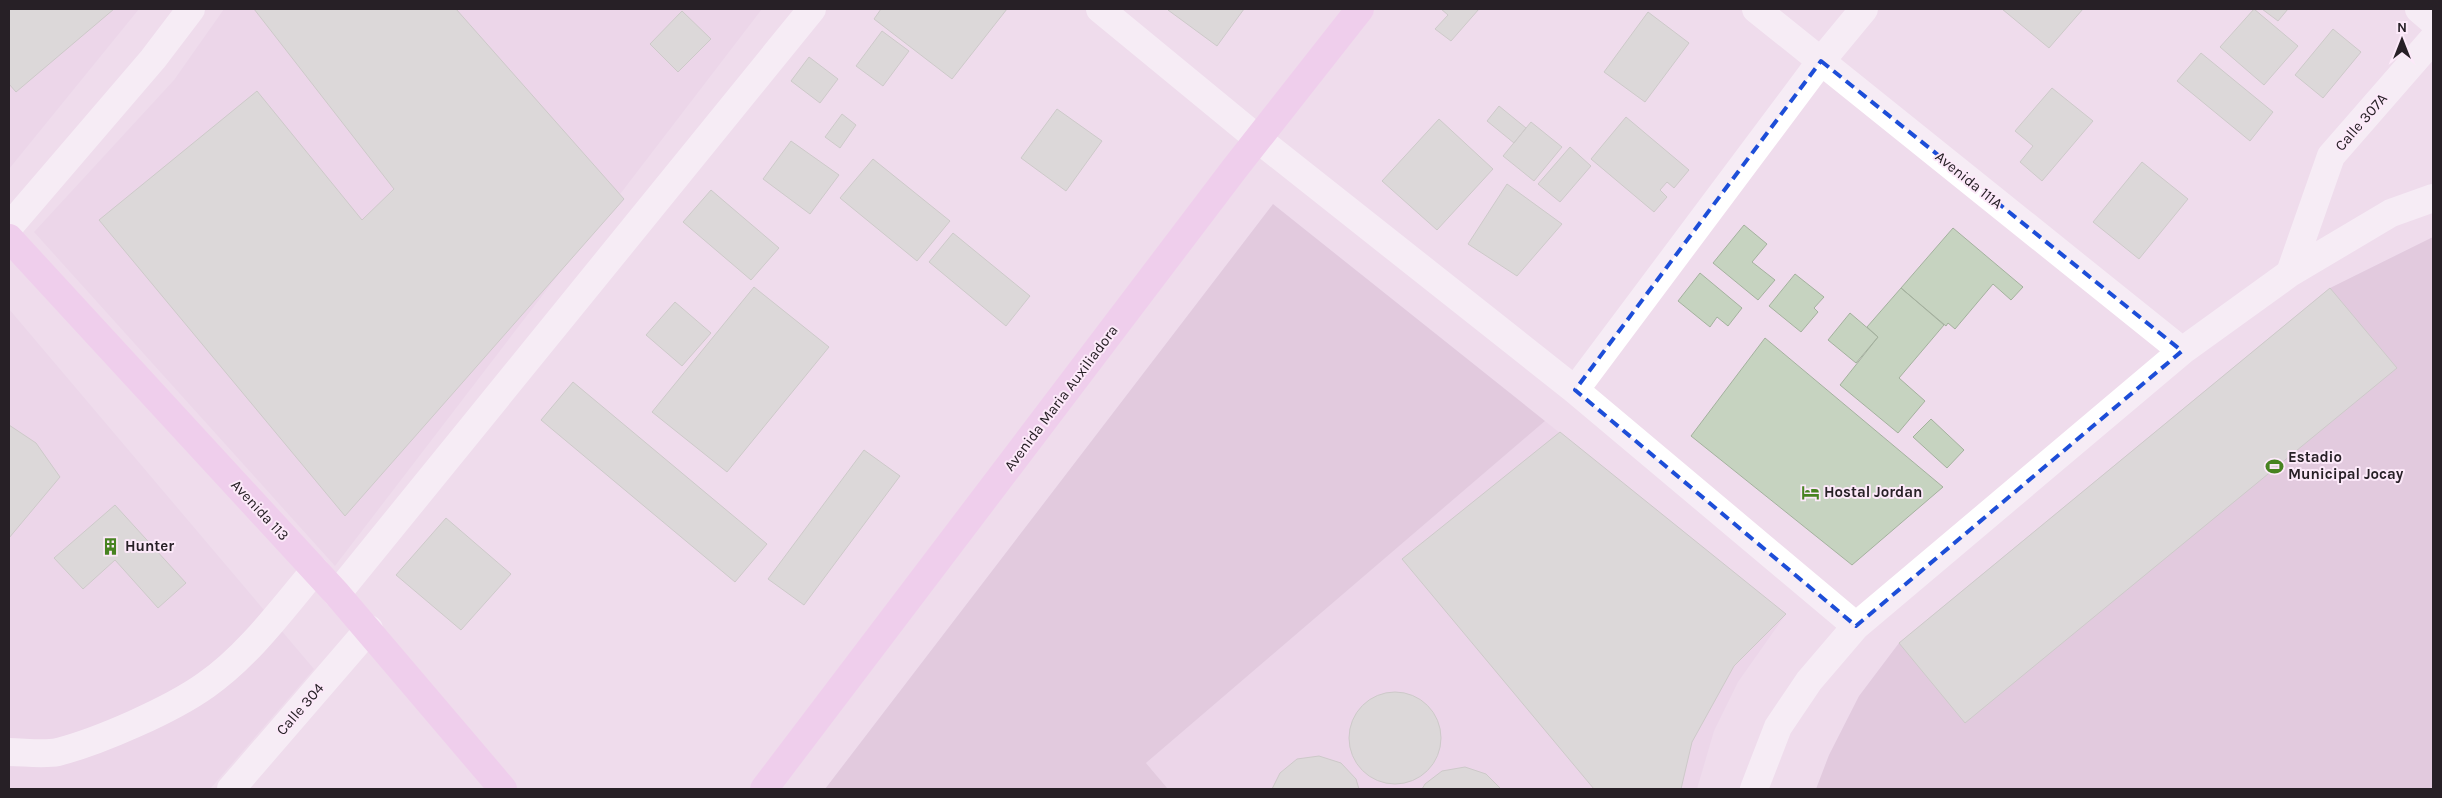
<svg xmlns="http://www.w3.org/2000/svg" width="2442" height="798" viewBox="0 0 2442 798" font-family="Karla,sans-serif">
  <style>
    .built { fill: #e8cfe4 }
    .green { fill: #d2b4cd }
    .building { fill: #c6d3c0; stroke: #a4b19e }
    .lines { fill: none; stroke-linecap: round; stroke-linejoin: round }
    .minor { stroke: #fff; stroke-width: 28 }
    .major { stroke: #f0bdea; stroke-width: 28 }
    .marked { fill: none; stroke: #1d4ed8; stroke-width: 4; stroke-dasharray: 10 6; stroke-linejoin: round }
    .labels { text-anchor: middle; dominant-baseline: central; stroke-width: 4; stroke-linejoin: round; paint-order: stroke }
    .street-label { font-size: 15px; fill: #272026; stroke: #fce9f9 }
    .poi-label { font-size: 15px; font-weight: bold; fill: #272026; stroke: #fce9f9; text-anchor: start }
  </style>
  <rect width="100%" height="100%" fill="#efdcec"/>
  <path class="built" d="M 9,9 L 139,9 L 9,169 Z
    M 224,9 L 762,9 L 335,566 L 34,232 L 174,80 Z
    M 9,309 L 314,669 L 210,789 L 9,789 Z
    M 1545,421 L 1786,614 L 1738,682 L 1714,731 L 1697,789 L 1168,789 L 1146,763 Z"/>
  <path class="green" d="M 1273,204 L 1545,421 L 1146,763 L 1168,789 L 825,789 Z
    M 2433,237 L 2433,789 L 1816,789 L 1829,755 L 1859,696 L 1899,643 L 2330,288 Z"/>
  <path class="building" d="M 9,9 L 114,9 L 16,92 L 9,84 Z
    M 254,9 L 456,9 L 624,199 L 345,516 L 99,220 L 257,91 L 362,220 L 394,189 Z
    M 881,9 L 1007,9 L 952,79 L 874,19 Z
    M 1169,9 L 1244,9 L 1217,46 L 1168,10 Z
    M 1441,9 L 1479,9 L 1451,41 L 1435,29 L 1448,15 Z
    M 2002,9 L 2083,9 L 2049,48 Z
    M 2254,9 L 2298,46 L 2264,85 L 2220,47 Z
    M 2262,9 L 2288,9 L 2278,21 Z
    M 682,11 L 711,39 L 678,72 L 650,44 Z
    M 1648,12 L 1689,43 L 1645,102 L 1604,72 Z
    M 2333,29 L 2361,52 L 2323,98 L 2295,75 Z
    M 882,31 L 909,51 L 883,86 L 856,66 Z
    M 2201,53 L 2273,112 L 2250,141 L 2177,81 Z
    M 809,57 L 838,79 L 820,103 L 791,81 Z
    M 2052,88 L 2093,121 L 2042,181 L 2020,162 L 2033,146 L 2015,131 Z
    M 1499,106 L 1526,128 L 1514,143 L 1487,121 Z
    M 1057,109 L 1102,141 L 1066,191 L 1021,158 Z
    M 842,114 L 856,125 L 840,148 L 825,137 Z
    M 1626,117 L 1689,170 L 1674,188 L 1667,182 L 1660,190 L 1667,197 L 1654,212 L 1591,159 Z
    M 1439,119 L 1493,169 L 1437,230 L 1382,181 Z
    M 1531,122 L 1562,147 L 1534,181 L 1503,156 Z
    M 791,141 L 839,175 L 810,214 L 763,179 Z
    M 1570,147 L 1591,166 L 1560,202 L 1538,184 Z
    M 873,159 L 950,221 L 917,261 L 840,198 Z
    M 2142,162 L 2188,199 L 2139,259 L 2093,222 Z
    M 1507,184 L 1562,224 L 1517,276 L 1468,244 Z
    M 711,190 L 779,248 L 751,280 L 683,222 Z
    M 1744,225 L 1767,244 L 1752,262 L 1775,280 L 1758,300 L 1713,263 Z
    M 1953,228 L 2023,287 L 2011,300 L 1993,284 L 1955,329 L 1948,323 L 1946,326 L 1901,288 Z
    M 953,233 L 1030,296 L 1006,326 L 929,262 Z
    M 1700,273 L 1742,308 L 1728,326 L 1717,317 L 1710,327 L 1678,301 Z
    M 1795,274 L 1824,297 L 1814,308 L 1818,312 L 1801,332 L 1769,306 Z
    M 754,287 L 829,347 L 727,472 L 652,412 Z
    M 1901,288 L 1944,325 L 1899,378 L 1925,401 L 1898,433 L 1840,385 L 1878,337 L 1867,327 Z
    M 2330,288 L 2397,368 L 1965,723 L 1899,643 Z
    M 675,302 L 711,333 L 682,366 L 646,335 Z
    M 1850,313 L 1878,337 L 1856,363 L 1828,340 Z
    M 1765,338 L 1943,487 L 1852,565 L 1691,436 Z
    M 573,382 L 767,544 L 735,582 L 541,420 Z
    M 1931,419 L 1964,450 L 1947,468 L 1913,437 Z
    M 9,425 L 36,443 L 60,477 L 9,538 Z
    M 1560,432 L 1786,614 L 1734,666 L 1692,742 L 1681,789 L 1594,789 L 1402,559 Z
    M 864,450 L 900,476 L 804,605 L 768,579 Z
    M 115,505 L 186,583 L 158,608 L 115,560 L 83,589 L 54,558 Z
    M 446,518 L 511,574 L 461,630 L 396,575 Z
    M1349 738a46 46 0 1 1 92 0a46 46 0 1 1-92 0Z
    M 1319,756 L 1341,763 L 1356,779 L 1359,789 L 1272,789 L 1280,773 L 1297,759 Z
    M 1465,767 L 1486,774 L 1501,789 L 1422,789 L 1425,784 L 1442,771 Z"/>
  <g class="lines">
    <path class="minor" d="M 1100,9 L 1258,139 L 1575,390 L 1856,626
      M 1756,9 L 2182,351
      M 2419,9 L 2433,21
      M 9,227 L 153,59 L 191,9
      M 2290,273 L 2331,156 L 2433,39
      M 1575,390 L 1821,61 L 1864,9
      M 337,594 L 812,9
      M 9,752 C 24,752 43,755 58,752 C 100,741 171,710 206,685 C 248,656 283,608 315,570
      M 231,789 L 369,629
      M 1754,789 L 1778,727 L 1809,681 L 1856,626 L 2182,351 L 2290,273 L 2391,213 L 2433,198"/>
    <path class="major" d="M 9,238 L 337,594 L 503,789
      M 764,789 L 1235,168 L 1360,9"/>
  </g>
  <path d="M0 0H2442V798H0ZM 1821,61 L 2182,351 L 1856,626 L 1575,390 Z" fill="#efdcec" fill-opacity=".55" fill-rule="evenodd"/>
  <path class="marked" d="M 1821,61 L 2182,351 L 1856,626 L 1575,390 Z"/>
  <defs>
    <symbol id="stadium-bare" viewBox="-9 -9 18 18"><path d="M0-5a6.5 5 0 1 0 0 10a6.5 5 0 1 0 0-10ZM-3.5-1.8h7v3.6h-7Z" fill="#478321" stroke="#fce9f9" stroke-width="2.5" paint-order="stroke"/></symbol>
    <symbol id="hotel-bare" viewBox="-9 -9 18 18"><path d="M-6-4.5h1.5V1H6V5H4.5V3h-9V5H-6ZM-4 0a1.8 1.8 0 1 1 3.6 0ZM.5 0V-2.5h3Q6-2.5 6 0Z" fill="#478321" stroke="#fce9f9" stroke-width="2.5" paint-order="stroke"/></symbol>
    <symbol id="building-bare" viewBox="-9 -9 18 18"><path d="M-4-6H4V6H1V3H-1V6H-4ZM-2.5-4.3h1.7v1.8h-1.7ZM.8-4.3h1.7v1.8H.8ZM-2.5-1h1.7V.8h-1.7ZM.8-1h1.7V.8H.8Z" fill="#478321" stroke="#fce9f9" stroke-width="2.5" paint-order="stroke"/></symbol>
  </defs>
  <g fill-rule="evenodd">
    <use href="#stadium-bare" x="2262" y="454" width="25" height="25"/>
    <use href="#hotel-bare" x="1798" y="480" width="25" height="25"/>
    <use href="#building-bare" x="98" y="534" width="25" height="25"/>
  </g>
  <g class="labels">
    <g class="street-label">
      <text transform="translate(2361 122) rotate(-49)">Calle 307A</text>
      <text transform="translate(1969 180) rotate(39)">Avenida 111A</text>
      <text transform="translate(1061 398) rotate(-53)">Avenida Maria Auxiliadora</text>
      <text transform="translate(260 510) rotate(47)">Avenida 113</text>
      <text transform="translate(300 709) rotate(-49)">Calle 304</text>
    </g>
    <g class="poi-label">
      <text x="2288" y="457">Estadio<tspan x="2288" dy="17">Municipal Jocay</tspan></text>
      <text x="1824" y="492">Hostal Jordan</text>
      <text x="125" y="546">Hunter</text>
    </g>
  </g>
  <rect width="2442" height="798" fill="none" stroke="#272026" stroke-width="20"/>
  <g transform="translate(2402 40)" stroke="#fce9f9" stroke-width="4" paint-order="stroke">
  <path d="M0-4L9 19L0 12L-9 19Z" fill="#272026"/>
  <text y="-8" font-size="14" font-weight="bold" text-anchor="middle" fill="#272026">N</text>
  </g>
</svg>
